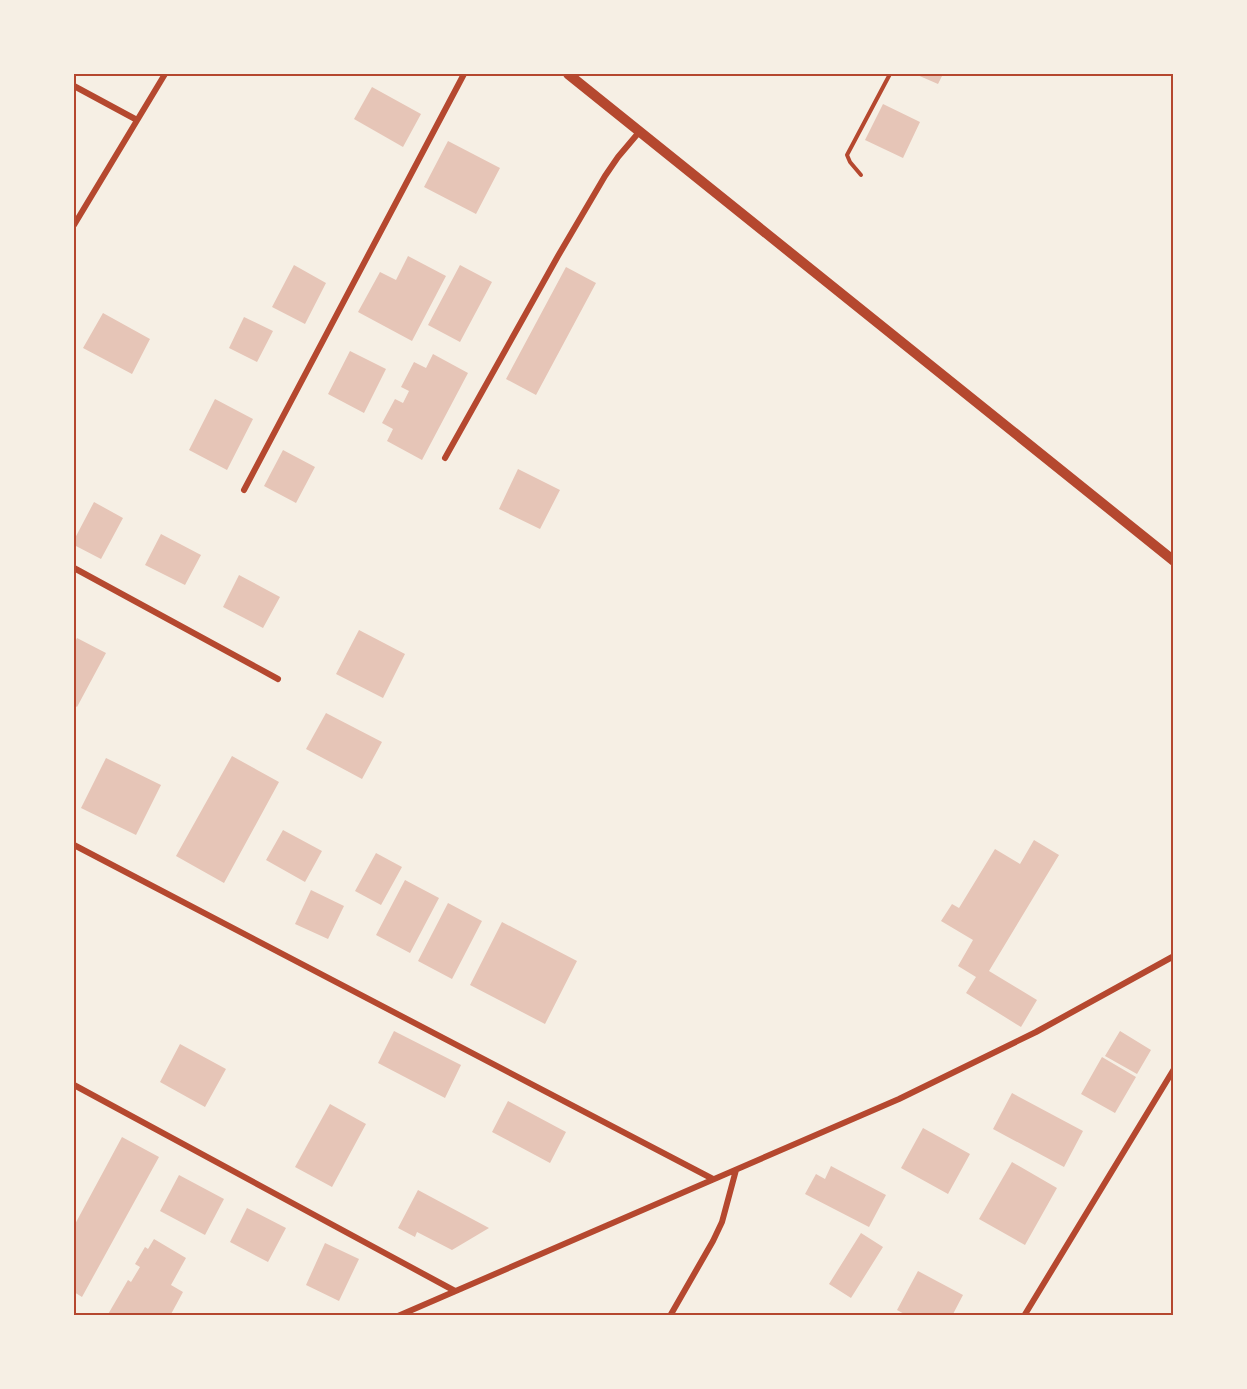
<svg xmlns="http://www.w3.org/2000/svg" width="1247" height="1389" viewBox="0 0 1247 1389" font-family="Montserrat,sans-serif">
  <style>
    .building { fill: #e6c5b7 }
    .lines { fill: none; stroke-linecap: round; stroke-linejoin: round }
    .path { stroke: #b5482f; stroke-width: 4 }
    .minor { stroke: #b5482f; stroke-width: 6 }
    .tertiary { stroke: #b5482f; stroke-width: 10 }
    .neatline { fill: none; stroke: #b5482f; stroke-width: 2 }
  </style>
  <rect width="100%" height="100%" fill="#f6efe4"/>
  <path class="building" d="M 915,74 L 943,74 L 938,84 Z
    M 372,87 L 421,114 L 403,147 L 354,119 Z
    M 883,104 L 920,122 L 903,158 L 865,140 Z
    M 448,141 L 500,168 L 476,214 L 424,187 Z
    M 408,256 L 446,276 L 412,341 L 358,312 L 380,272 L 396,280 Z
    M 294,265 L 326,283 L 305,324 L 272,307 Z
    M 460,265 L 492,282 L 460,342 L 428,325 Z
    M 566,267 L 596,283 L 536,395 L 506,379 Z
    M 103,313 L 150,339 L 132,374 L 83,348 Z
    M 244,317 L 273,331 L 257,362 L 229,348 Z
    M 350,351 L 386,369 L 364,413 L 328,394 Z
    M 433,354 L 468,373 L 422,460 L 387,441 L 393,429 L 382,423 L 395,399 L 403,403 L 409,391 L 401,387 L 414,362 L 426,368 Z
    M 215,399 L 253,419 L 227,470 L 189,450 Z
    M 283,450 L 315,467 L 296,503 L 264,486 Z
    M 518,469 L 560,490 L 540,529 L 499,509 Z
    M 94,502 L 123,518 L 101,559 L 74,545 L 74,540 Z
    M 161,534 L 201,555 L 185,585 L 145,565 Z
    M 239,575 L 280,597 L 263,628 L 223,607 Z
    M 359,630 L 405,654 L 383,698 L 336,674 Z
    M 77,638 L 106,653 L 77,707 L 74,705 L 74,644 Z
    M 326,713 L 382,742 L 362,779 L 306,749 Z
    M 232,756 L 279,782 L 224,883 L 176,856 Z
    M 106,758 L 161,785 L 136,835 L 81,808 Z
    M 283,830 L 322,851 L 305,882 L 266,860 Z
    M 1034,840 L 1059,855 L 989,971 L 1037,1000 L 1021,1027 L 966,993 L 976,977 L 958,966 L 973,940 L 941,921 L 952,904 L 959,908 L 995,849 L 1020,864 Z
    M 376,853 L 402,867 L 381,905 L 355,891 Z
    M 405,880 L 439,898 L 410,953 L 376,935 Z
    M 311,890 L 344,906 L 328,939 L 295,924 Z
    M 448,903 L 482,921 L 452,979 L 418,961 Z
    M 502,922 L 577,961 L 545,1024 L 470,985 Z
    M 394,1031 L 461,1065 L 445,1098 L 378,1063 Z
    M 1120,1031 L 1151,1050 L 1137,1074 L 1105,1056 Z
    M 180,1044 L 226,1069 L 205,1107 L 160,1082 Z
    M 1102,1057 L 1136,1077 L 1115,1113 L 1081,1094 Z
    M 1012,1093 L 1083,1131 L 1064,1167 L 993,1129 Z
    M 508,1101 L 566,1132 L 550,1163 L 492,1132 Z
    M 330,1104 L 366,1124 L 332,1187 L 295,1167 Z
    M 923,1128 L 970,1154 L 948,1194 L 901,1168 Z
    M 122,1137 L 159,1157 L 82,1297 L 74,1292 L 74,1226 Z
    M 1012,1162 L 1057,1188 L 1025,1245 L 979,1219 Z
    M 831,1166 L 886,1195 L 869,1227 L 805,1194 L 816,1174 L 825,1179 Z
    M 179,1175 L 224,1199 L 205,1235 L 160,1211 Z
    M 418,1190 L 489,1228 L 452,1250 L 417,1232 L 415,1237 L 398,1228 Z
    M 247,1208 L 286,1228 L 268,1262 L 230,1242 Z
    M 861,1233 L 883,1247 L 851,1298 L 829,1284 Z
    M 154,1239 L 186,1258 L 171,1285 L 183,1292 L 170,1316 L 107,1316 L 128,1280 L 131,1282 L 140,1267 L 135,1264 L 145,1247 L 148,1249 Z
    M 325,1243 L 359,1259 L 339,1301 L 306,1285 Z
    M 918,1271 L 963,1295 L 952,1316 L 908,1316 L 897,1310 Z"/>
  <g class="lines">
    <path class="path" d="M 861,175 L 850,162 L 847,155 L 890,74"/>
    <path class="minor" d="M 74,86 L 137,120
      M 74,225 L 165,74
      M 445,458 L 558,256 L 605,176 L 618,157 L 640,131
      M 244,490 L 464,74
      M 74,568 L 278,679
      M 74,845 L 713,1179
      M 74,1085 L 455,1291
      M 398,1316 L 899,1099 L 1036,1032 L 1174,956
      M 670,1316 L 713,1241 L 722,1222 L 736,1170
      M 1024,1316 L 1174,1069"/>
    <path class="tertiary" d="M 568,74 L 1174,561"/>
  </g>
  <rect width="1247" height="1389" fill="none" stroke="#f6efe4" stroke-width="150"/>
  <rect x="75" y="75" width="1097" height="1239" class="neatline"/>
</svg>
